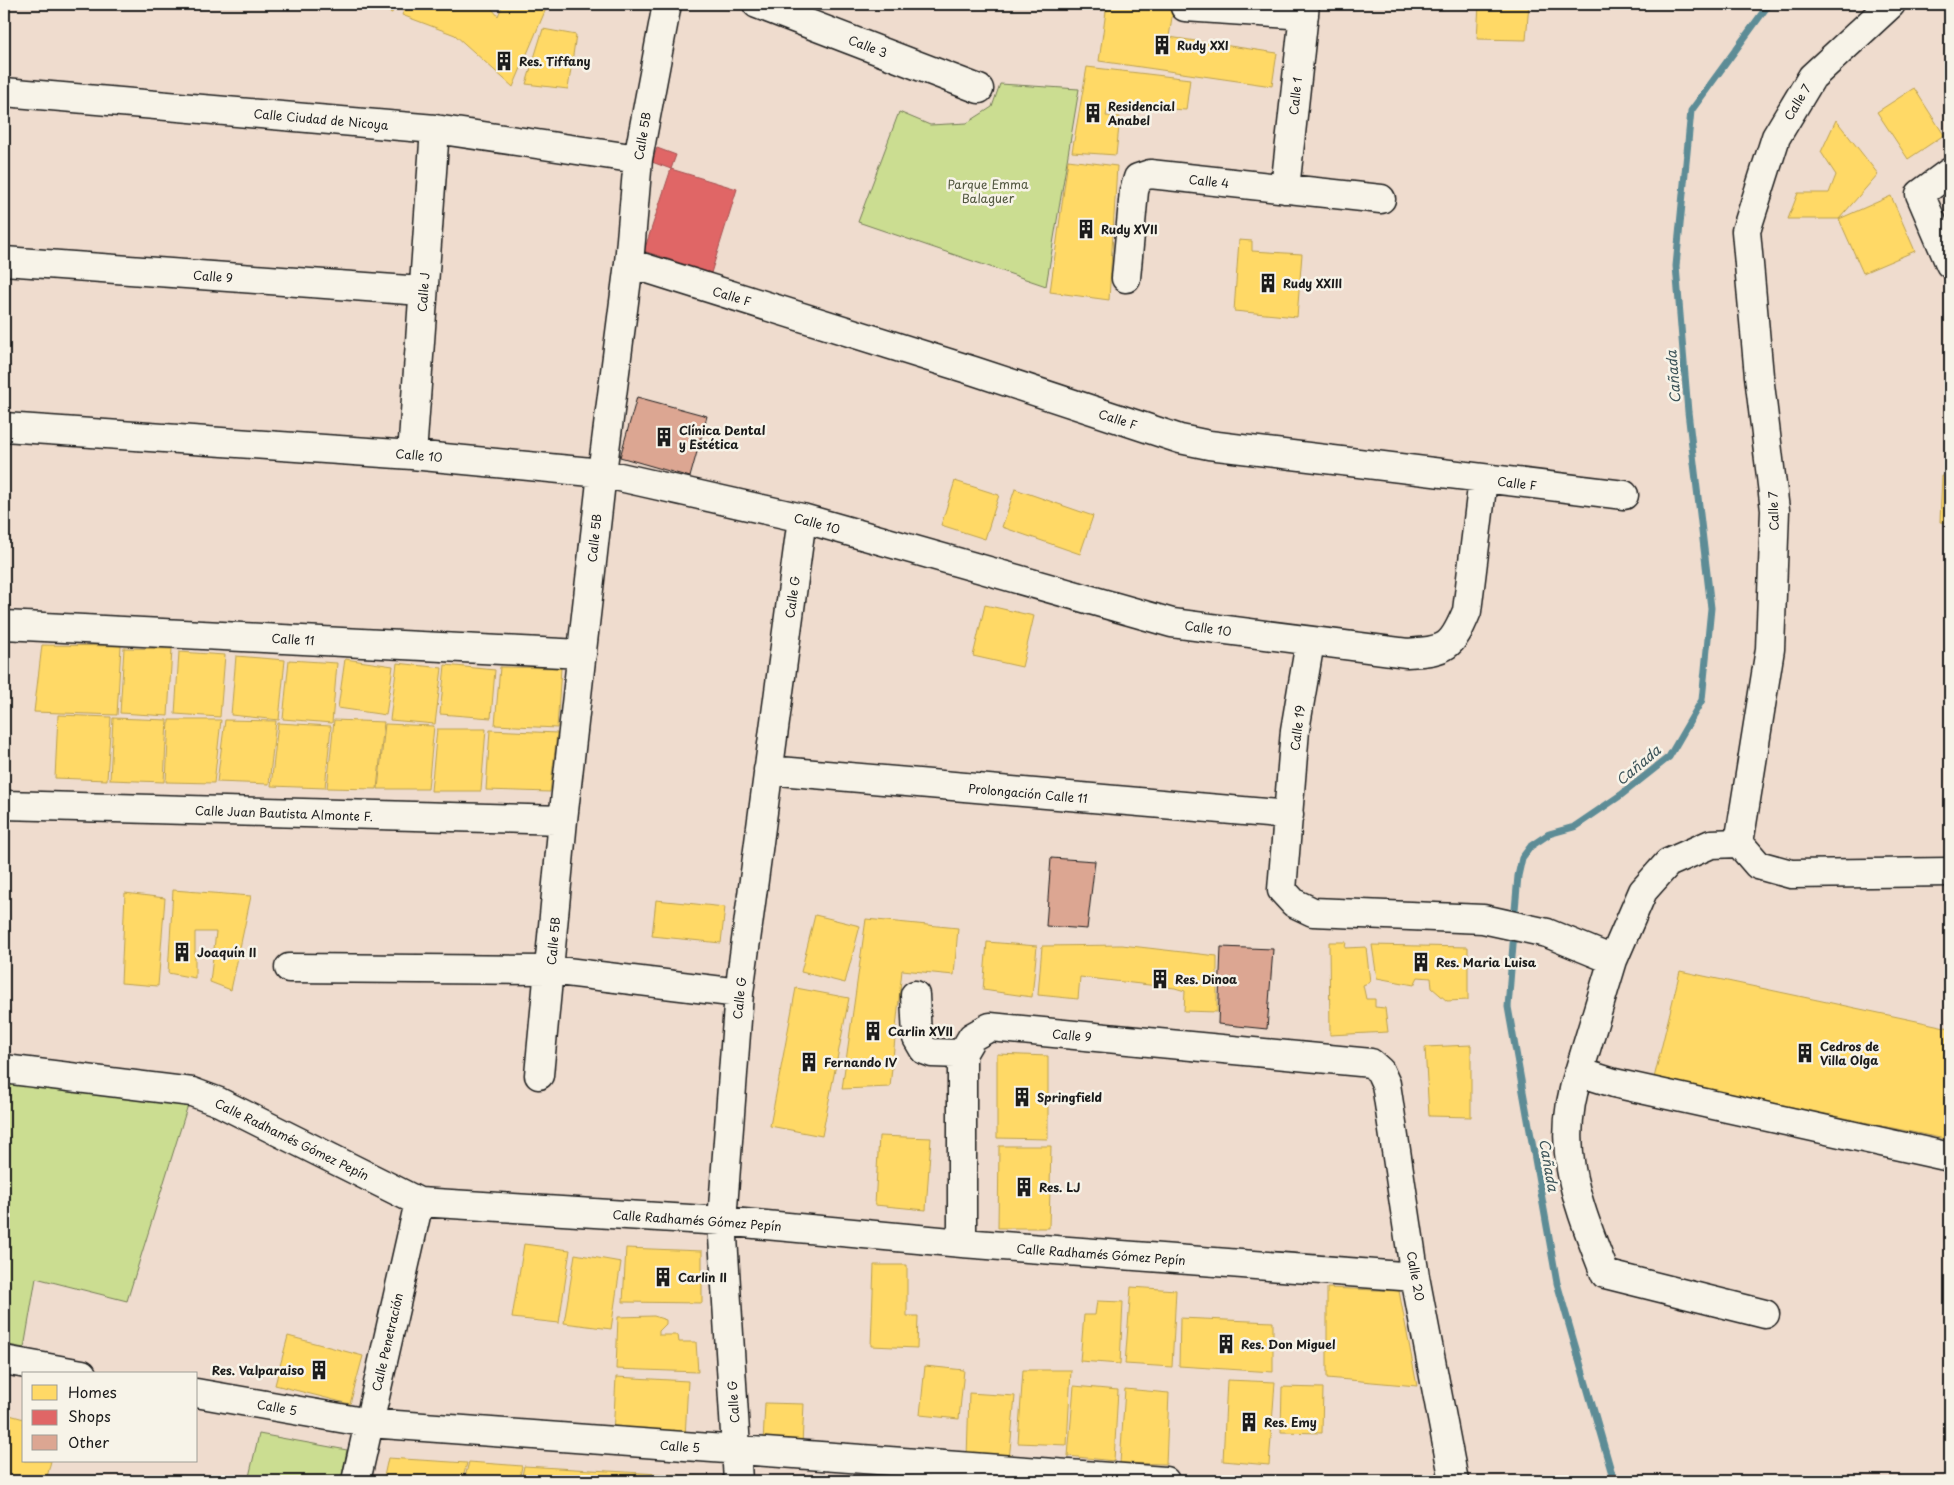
<svg xmlns="http://www.w3.org/2000/svg" width="1954" height="1485" viewBox="0 0 1954 1485" font-family="'Playpen Sans',sans-serif">
  <style>
    .green { fill: #cbdd91; stroke: #747c56 }
    .homes { fill: #ffd966; stroke: #bba050 }
    .shops { fill: #e06666; stroke: #a55050 }
    .lines { fill: none; stroke-linecap: round; stroke-linejoin: round }
    .stream { stroke: #5d8c96; stroke-width: 7 }
    .building { fill: #dca692; stroke: #1c1c1c }
    .minor-casing { stroke: #1c1c1c; stroke-width: 31 }
    .minor { stroke: #f7f3e8; stroke-width: 28 }
    .labels { text-anchor: middle; dominant-baseline: central; stroke-width: 5; stroke-linejoin: round; paint-order: stroke }
    .poi-label { font-size: 12px; font-weight: bold; fill: #1c1c1c; stroke: #f7f3e8; text-anchor: start }
    .street-label { font-size: 12px; fill: #1c1c1c; stroke: #f7f3e8 }
    .park-label { font-size: 12px; fill: #51563f; stroke: #f7f3e8 }
    .water-label { font-size: 14px; font-style: italic; fill: #3d5459; stroke: #f7f3e8 }
  </style>
  <rect width="100%" height="100%" fill="#efdcce"/>
  <filter id="ink" filterUnits="userSpaceOnUse"><feTurbulence type="fractalNoise" baseFrequency=".02" numOctaves="2"/><feDisplacementMap in="SourceGraphic" scale="10" xChannelSelector="R" yChannelSelector="G"/><feConvolveMatrix kernelMatrix="1 2 1 2 8 2 1 2 1" color-interpolation-filters="sRGB"/></filter>
  <g filter="url(#ink)">
    <path class="green" d="M 1000,84 L 1079,89 L 1046,286 L 858,222 L 899,112 L 930,125 L 967,123 L 992,107 Z
      M 4,1069 L 192,1092 L 127,1301 L 36,1278 L 24,1348 L 4,1344 Z
      M 259,1434 L 347,1450 L 341,1481 L 248,1481 Z"/>
    <path class="homes" d="M 369,4 L 395,4 L 392,13 Z
      M 407,4 L 488,4 L 498,16 L 503,4 L 548,4 L 513,87 L 455,35 L 402,15 Z
      M 1107,4 L 1174,4 L 1169,37 L 1277,53 L 1272,86 L 1099,61 Z
      M 1479,4 L 1529,4 L 1526,40 L 1477,39 Z
      M 543,29 L 576,35 L 568,89 L 526,84 Z
      M 1087,67 L 1190,79 L 1186,110 L 1109,105 L 1106,116 L 1120,117 L 1116,155 L 1072,152 Z
      M 1914,88 L 1944,135 L 1908,159 L 1877,112 Z
      M 1836,120 L 1878,174 L 1839,219 L 1788,219 L 1798,193 L 1829,193 L 1836,175 L 1821,152 Z
      M 1068,160 L 1117,166 L 1109,300 L 1050,292 Z
      M 1891,196 L 1915,251 L 1863,273 L 1839,219 Z
      M 1239,240 L 1252,241 L 1252,251 L 1302,254 L 1297,317 L 1234,311 Z
      M 1942,476 L 1950,476 L 1950,523 L 1940,522 Z
      M 955,481 L 999,495 L 985,539 L 941,525 Z
      M 1015,489 L 1093,516 L 1080,554 L 1002,527 Z
      M 985,605 L 1034,616 L 1022,667 L 973,656 Z
      M 42,645 L 121,646 L 117,715 L 34,712 Z
      M 124,648 L 172,649 L 168,716 L 120,713 Z
      M 179,652 L 225,655 L 220,717 L 175,714 Z
      M 236,656 L 285,660 L 279,720 L 231,715 Z
      M 345,659 L 393,666 L 386,715 L 338,708 Z
      M 289,660 L 337,663 L 332,723 L 283,719 Z
      M 397,663 L 442,668 L 435,724 L 390,720 Z
      M 445,665 L 495,670 L 491,718 L 440,714 Z
      M 500,667 L 561,668 L 557,728 L 495,725 Z
      M 58,715 L 111,717 L 107,780 L 55,778 Z
      M 113,718 L 167,720 L 164,782 L 110,780 Z
      M 169,720 L 221,720 L 214,783 L 166,782 Z
      M 225,720 L 276,721 L 269,784 L 217,782 Z
      M 334,720 L 384,722 L 377,789 L 327,788 Z
      M 278,723 L 331,726 L 325,788 L 271,786 Z
      M 385,724 L 434,726 L 428,789 L 378,789 Z
      M 437,729 L 486,729 L 481,791 L 431,791 Z
      M 490,730 L 557,733 L 550,792 L 486,790 Z
      M 173,890 L 251,896 L 231,990 L 210,982 L 216,932 L 195,932 L 195,978 L 168,973 Z
      M 125,893 L 165,898 L 158,986 L 121,983 Z
      M 656,900 L 725,907 L 721,943 L 652,936 Z
      M 815,915 L 860,926 L 845,983 L 801,972 Z
      M 866,919 L 958,928 L 954,975 L 902,970 L 890,1087 L 842,1089 Z
      M 987,942 L 1037,946 L 1032,997 L 983,990 Z
      M 1329,942 L 1346,942 L 1345,948 L 1366,947 L 1370,982 L 1363,985 L 1366,999 L 1375,999 L 1375,1007 L 1385,1008 L 1388,1032 L 1330,1035 Z
      M 1122,945 L 1217,956 L 1217,1012 L 1184,1011 L 1185,991 L 1175,988 L 1080,977 L 1078,999 L 1038,995 L 1042,946 Z
      M 1372,945 L 1468,947 L 1468,1000 L 1447,1001 L 1432,988 L 1431,978 L 1418,977 L 1414,985 L 1377,978 Z
      M 1680,971 L 1950,1028 L 1950,1140 L 1654,1078 Z
      M 796,988 L 849,998 L 822,1136 L 770,1126 Z
      M 1471,1045 L 1471,1117 L 1429,1116 L 1425,1047 Z
      M 997,1054 L 1048,1056 L 1048,1139 L 997,1138 Z
      M 879,1136 L 931,1138 L 926,1210 L 875,1205 Z
      M 999,1146 L 1051,1146 L 1049,1228 L 998,1228 Z
      M 524,1244 L 570,1250 L 559,1323 L 512,1318 Z
      M 626,1248 L 702,1251 L 702,1303 L 623,1302 Z
      M 575,1254 L 621,1262 L 611,1329 L 564,1323 Z
      M 874,1265 L 907,1265 L 907,1316 L 918,1316 L 917,1348 L 871,1346 Z
      M 1131,1287 L 1176,1290 L 1172,1367 L 1125,1364 Z
      M 1327,1288 L 1399,1291 L 1417,1386 L 1327,1378 Z
      M 1097,1301 L 1123,1302 L 1120,1364 L 1080,1361 L 1084,1315 L 1095,1315 Z
      M 654,1316 L 666,1320 L 666,1324 L 659,1331 L 659,1335 L 678,1335 L 679,1342 L 696,1342 L 698,1372 L 616,1369 L 618,1317 Z
      M 1180,1318 L 1273,1322 L 1273,1372 L 1179,1366 Z
      M 288,1336 L 363,1356 L 350,1404 L 275,1385 Z
      M 925,1366 L 964,1370 L 959,1419 L 920,1415 Z
      M 1023,1370 L 1071,1370 L 1067,1445 L 1018,1443 Z
      M 616,1377 L 688,1381 L 685,1438 L 613,1435 Z
      M 1227,1380 L 1275,1382 L 1269,1465 L 1223,1461 Z
      M 1074,1386 L 1118,1390 L 1114,1461 L 1068,1456 Z
      M 1282,1387 L 1323,1388 L 1322,1433 L 1281,1432 Z
      M 1125,1389 L 1169,1393 L 1166,1464 L 1120,1463 Z
      M 969,1393 L 1015,1396 L 1009,1461 L 967,1458 Z
      M 765,1403 L 804,1404 L 802,1445 L 763,1443 Z
      M 6,1414 L 24,1419 L 24,1461 L 51,1461 L 46,1481 L 4,1474 L 4,1424 Z
      M 388,1458 L 467,1463 L 462,1481 L 383,1481 Z
      M 469,1462 L 522,1466 L 519,1481 L 464,1481 Z
      M 524,1466 L 710,1477 L 710,1481 L 521,1481 Z
      M 1558,1474 L 1560,1481 L 1512,1481 Z"/>
    <path class="shops" d="M 657,148 L 676,155 L 671,169 L 652,162 Z
      M 671,169 L 737,189 L 711,273 L 644,251 Z"/>
    <g class="lines">
      <path class="stream" d="M 1514,921 L 1518,876 L 1522,858 L 1531,846 L 1549,834 L 1574,827 L 1621,795 L 1669,757 L 1702,700 L 1711,608 L 1688,412 L 1676,266 L 1691,111 L 1769,4
        M 1514,932 L 1508,1007 L 1557,1283 L 1614,1481"/>
    </g>
    <path class="building" d="M 637,397 L 707,416 L 690,477 L 620,457 Z
      M 1051,858 L 1095,861 L 1087,929 L 1046,926 Z
      M 1221,947 L 1273,949 L 1267,1029 L 1218,1024 Z"/>
    <g class="lines">
      <defs>
        <path id="minor" d="M 757,4 L 979,89
          M 1891,4 L 1812,77 L 1776,137 L 1746,231 L 1759,376 L 1775,510 L 1770,649 L 1739,843 L 1758,865 L 1791,874 L 1950,872
          M 1185,7 L 1304,15
          M 4,92 L 435,129 L 638,159
          M 1950,172 L 1920,194 L 1950,264
          M 1285,189 L 1305,4
          M 4,261 L 422,291
          M 629,263 L 974,371 L 1180,439 L 1209,445 L 1624,495
          M 1126,278 L 1134,191 L 1138,178 L 1150,174 L 1381,199
          M 4,427 L 412,455 L 602,473 L 802,518 L 1172,623 L 1407,653 C 1447,651 1452,647 1467,611 L 1483,479
          M 412,455 L 435,129
          M 4,625 L 582,654
          M 1310,642 L 1295,730 L 1282,890 L 1294,903 L 1313,912 L 1483,919 L 1547,933 L 1613,960
          M 768,770 L 1289,815
          M 4,805 L 563,820
          M 1739,843 L 1711,844 L 1668,863 L 1643,891 L 1613,960 L 1579,1072 L 1614,1083 L 1950,1157
          M 289,968 L 550,970 L 739,993
          M 915,995 L 917,1038 L 924,1050 L 932,1053 L 962,1054
          M 4,1069 L 192,1092 L 219,1102 L 419,1202 L 722,1221 L 962,1243 L 1415,1277
          M 1579,1072 C 1553,1148 1578,1203 1605,1274 L 1765,1314
          M 539,1075 L 563,820 L 602,473 L 629,263 L 638,159 L 667,4
          M 962,1243 L 962,1054 L 972,1037 L 990,1027 L 1371,1063 L 1380,1071 L 1386,1084 L 1415,1277 L 1454,1481
          M 4,1360 L 82,1374
          M 196,1393 L 369,1423 L 1165,1481
          M 356,1481 L 419,1202
          M 738,1481 L 722,1221 L 739,993 L 802,518"/>
      </defs>
      <use href="#minor" class="minor-casing"/>
      <use href="#minor" class="minor"/>
    </g>
  </g>
  <defs>
    <symbol id="building-bare" viewBox="-9 -9 18 18"><path d="M-4-6H4V6H1V3H-1V6H-4ZM-2.5-4.3h1.7v1.8h-1.7ZM.8-4.3h1.7v1.8H.8ZM-2.5-1h1.7V.8h-1.7ZM.8-1h1.7V.8H.8Z" fill="#1c1c1c" stroke="#f7f3e8" stroke-width="2.5" paint-order="stroke"/></symbol>
  </defs>
  <g fill-rule="evenodd">
    <use href="#building-bare" x="1148" y="31" width="28" height="28"/>
    <use href="#building-bare" x="490" y="47" width="28" height="28"/>
    <use href="#building-bare" x="1079" y="99" width="28" height="28"/>
    <use href="#building-bare" x="1072" y="215" width="28" height="28"/>
    <use href="#building-bare" x="1254" y="269" width="28" height="28"/>
    <use href="#building-bare" x="650" y="423" width="28" height="28"/>
    <use href="#building-bare" x="168" y="938" width="28" height="28"/>
    <use href="#building-bare" x="1407" y="948" width="28" height="28"/>
    <use href="#building-bare" x="1146" y="965" width="28" height="28"/>
    <use href="#building-bare" x="859" y="1017" width="28" height="28"/>
    <use href="#building-bare" x="1791" y="1039" width="28" height="28"/>
    <use href="#building-bare" x="795" y="1048" width="28" height="28"/>
    <use href="#building-bare" x="1008" y="1083" width="28" height="28"/>
    <use href="#building-bare" x="1010" y="1173" width="28" height="28"/>
    <use href="#building-bare" x="649" y="1263" width="28" height="28"/>
    <use href="#building-bare" x="1212" y="1330" width="28" height="28"/>
    <use href="#building-bare" x="305" y="1356" width="28" height="28"/>
    <use href="#building-bare" x="1235" y="1408" width="28" height="28"/>
  </g>
  <g class="labels">
    <g class="poi-label">
      <text x="1177" y="45">Rudy XXI</text>
      <text x="519" y="61">Res. Tiffany</text>
      <text x="1108" y="106">Residencial<tspan x="1108" dy="14">Anabel</tspan></text>
      <text x="1101" y="229">Rudy XVII</text>
      <text x="1283" y="283">Rudy XXIII</text>
      <text x="679" y="430">Clínica Dental<tspan x="679" dy="14">y Estética</tspan></text>
      <text x="197" y="952">Joaquín II</text>
      <text x="1436" y="962">Res. Maria Luisa</text>
      <text x="1175" y="979">Res. Dinoa</text>
      <text x="888" y="1031">Carlin XVII</text>
      <text x="1820" y="1046">Cedros de<tspan x="1820" dy="14">Villa Olga</tspan></text>
      <text x="824" y="1062">Fernando IV</text>
      <text x="1037" y="1097">Springfield</text>
      <text x="1039" y="1187">Res. LJ</text>
      <text x="678" y="1277">Carlin II</text>
      <text x="1241" y="1344">Res. Don Miguel</text>
      <text x="304" y="1370" text-anchor="end">Res. Valparaiso</text>
      <text x="1264" y="1422">Res. Emy</text>
    </g>
    <g class="street-label">
      <text transform="translate(868 46) rotate(21)">Calle 3</text>
      <text transform="translate(1295 96) rotate(-84)">Calle 1</text>
      <text transform="translate(1797 102) rotate(-59)">Calle 7</text>
      <text transform="translate(321 119) rotate(5)">Calle Ciudad de Nicoya</text>
      <text transform="translate(642 136) rotate(-80)">Calle 5B</text>
      <text transform="translate(1209 181) rotate(6)">Calle 4</text>
      <text transform="translate(213 276) rotate(4)">Calle 9</text>
      <text transform="translate(423 292) rotate(-86)">Calle J</text>
      <text transform="translate(732 296) rotate(17)">Calle F</text>
      <text transform="translate(1118 419) rotate(18)">Calle F</text>
      <text transform="translate(419 455) rotate(5)">Calle 10</text>
      <text transform="translate(1517 483) rotate(7)">Calle F</text>
      <text transform="translate(1773 511) rotate(-92)">Calle 7</text>
      <text transform="translate(817 523) rotate(15)">Calle 10</text>
      <text transform="translate(594 538) rotate(-84)">Calle 5B</text>
      <text transform="translate(792 597) rotate(-82)">Calle G</text>
      <text transform="translate(1208 628) rotate(8)">Calle 10</text>
      <text transform="translate(293 639) rotate(3)">Calle 11</text>
      <text transform="translate(1297 728) rotate(-83)">Calle 19</text>
      <text transform="translate(1028 793) rotate(5)">Prolongación Calle 11</text>
      <text transform="translate(284 813) rotate(2)">Calle Juan Bautista Almonte F.</text>
      <text transform="translate(553 941) rotate(-85)">Calle 5B</text>
      <text transform="translate(739 998) rotate(-84)">Calle G</text>
      <text transform="translate(1072 1035) rotate(5)">Calle 9</text>
      <text transform="translate(292 1139) rotate(26)">Calle Radhamés Gómez Pepín</text>
      <text transform="translate(697 1220) rotate(4)">Calle Radhamés Gómez Pepín</text>
      <text transform="translate(1101 1254) rotate(4)">Calle Radhamés Gómez Pepín</text>
      <text transform="translate(1416 1276) rotate(80)">Calle 20</text>
      <text transform="translate(387 1342) rotate(-77)">Calle Penetración</text>
      <text transform="translate(733 1402) rotate(-94)">Calle G</text>
      <text transform="translate(277 1407) rotate(10)">Calle 5</text>
      <text transform="translate(680 1446) rotate(4)">Calle 5</text>
    </g>
    <g class="park-label">
      <text x="988" y="184">Parque Emma<tspan x="988" dy="14">Balaguer</tspan></text>
    </g>
    <g class="water-label">
      <text transform="translate(1673 377) rotate(-95)">Cañada</text>
      <text transform="translate(1638 765) rotate(-40)">Cañada</text>
      <text transform="translate(1549 1165) rotate(80)">Cañada</text>
    </g>
  </g>
  <rect width="1954" height="1485" fill="none" stroke="#f7f3e8" stroke-width="20"/>
  <rect x="10" y="10" width="1934" height="1465" fill="none" stroke="#1c1c1c" stroke-width="2" filter="url(#ink)"/>
  <rect x="22" y="1372" width="175" height="90" fill="#f7f3e8" stroke="#9f9d96"/>
  <rect x="32" y="1385" width="25" height="15" fill="#ffd966" stroke="#9f9d96"/>
  <text x="68" y="1398" font-size="15" fill="#1c1c1c">Homes</text>
  <rect x="32" y="1410" width="25" height="15" fill="#e06666" stroke="#9f9d96"/>
  <text x="68" y="1422" font-size="15" fill="#1c1c1c">Shops</text>
  <rect x="32" y="1435" width="25" height="15" fill="#dca692" stroke="#9f9d96"/>
  <text x="68" y="1448" font-size="15" fill="#1c1c1c">Other</text>
</svg>
